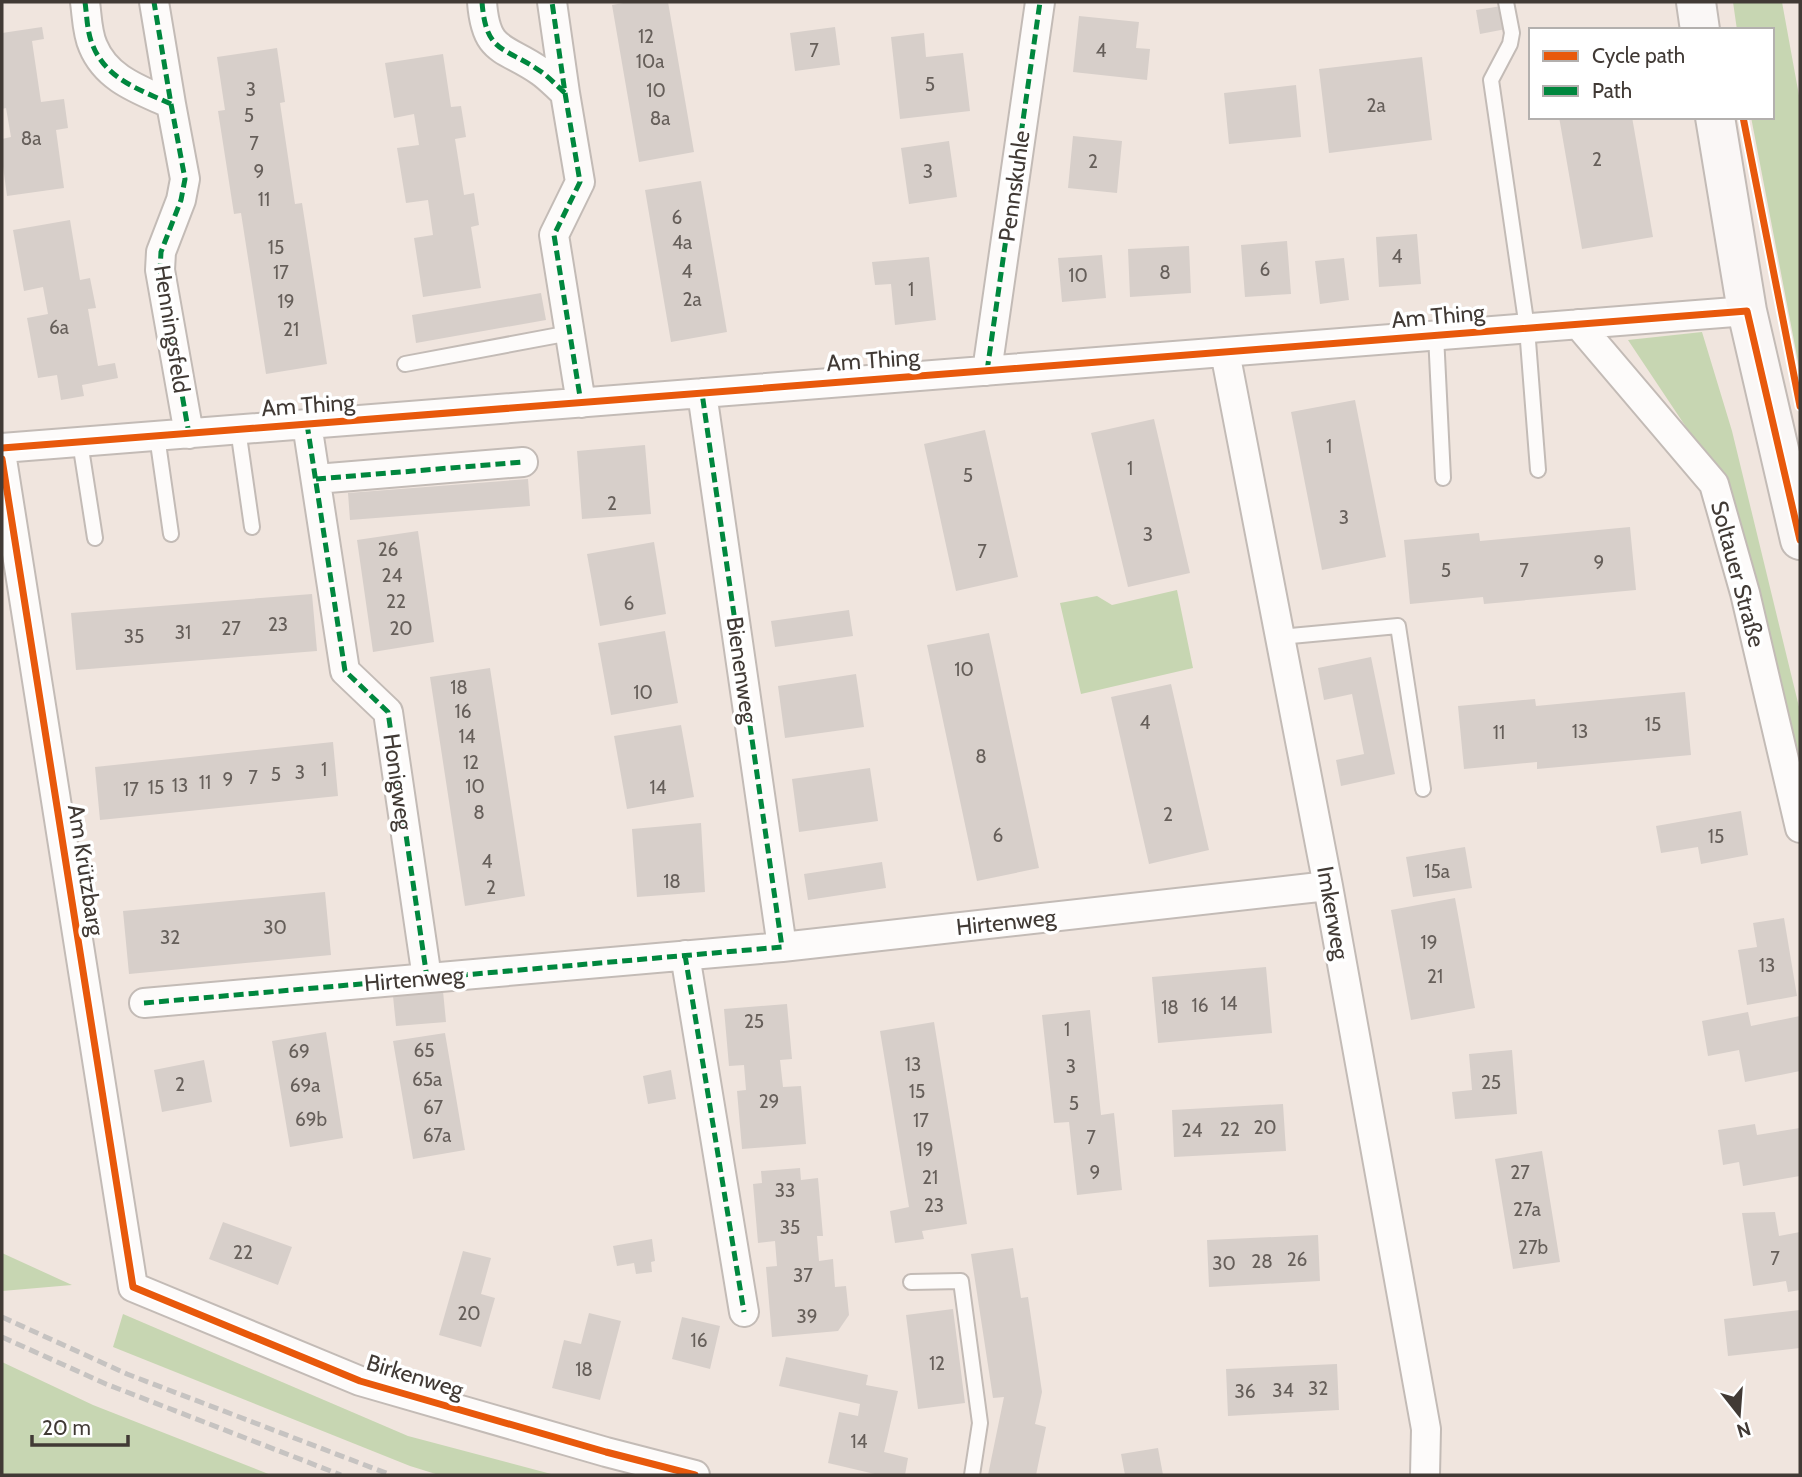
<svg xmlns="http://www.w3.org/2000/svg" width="1802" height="1477" viewBox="0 0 1802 1477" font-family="Cabin,sans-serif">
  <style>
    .green { fill: #c7d6b2 }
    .building { fill: #d7cfca }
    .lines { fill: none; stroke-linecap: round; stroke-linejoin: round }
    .service-casing { stroke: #c3bbb6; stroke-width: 18 }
    .minor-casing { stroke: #c3bbb6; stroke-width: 32 }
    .secondary-casing { stroke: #c3bbb6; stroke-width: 42 }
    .service { stroke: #fdfbfa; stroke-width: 14 }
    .minor { stroke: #fdfbfa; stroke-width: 28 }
    .secondary { stroke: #faf7f6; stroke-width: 38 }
    .rail { stroke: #c6c3c1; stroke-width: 5; stroke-dasharray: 10 5; stroke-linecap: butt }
    .quiet { stroke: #00873e; stroke-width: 5; stroke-dasharray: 10 5; stroke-linecap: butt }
    .cycleway-casing { stroke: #fff; stroke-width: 11 }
    .cycleway { stroke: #e8590c; stroke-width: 7 }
    .labels { text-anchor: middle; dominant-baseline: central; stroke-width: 7; stroke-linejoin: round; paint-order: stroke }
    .number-label { font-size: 19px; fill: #665f5a }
    .street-label { font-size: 23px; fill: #413a35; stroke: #fff }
  </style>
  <rect width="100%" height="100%" fill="#f0e5de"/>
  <path class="green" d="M 1733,2 L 1782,2 L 1800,101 L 1800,372 L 1751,117 L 1772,117 L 1772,30 L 1737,30 Z
    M 1702,332 L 1732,431 L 1800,711 L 1800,797 L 1716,472 L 1628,340 Z
    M 1177,590 L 1193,668 L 1081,694 L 1060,603 L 1097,596 L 1112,605 Z
    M 2,1253 L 72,1285 L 2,1291 Z
    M 123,1314 L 408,1436 L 555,1475 L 439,1475 L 410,1466 L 113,1347 Z
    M 2,1362 L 93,1405 L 271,1475 L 2,1475 Z"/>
  <path class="building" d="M 629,2 L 668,2 L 694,152 L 639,162 L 612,5 Z
    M 1502,6 L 1506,29 L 1480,34 L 1476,10 Z
    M 1079,16 L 1139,22 L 1136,48 L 1150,49 L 1147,80 L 1073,72 Z
    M 42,27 L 44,39 L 32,41 L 41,102 L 64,99 L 68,128 L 56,130 L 64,188 L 7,196 L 2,159 L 2,139 L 11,137 L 6,108 L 2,109 L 2,33 Z
    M 835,27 L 840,65 L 795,71 L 790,33 Z
    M 924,33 L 926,57 L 963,53 L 970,111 L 900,119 L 891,37 Z
    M 277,48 L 285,102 L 280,103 L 295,204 L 302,203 L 327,364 L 266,374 L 241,213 L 234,214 L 218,111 L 225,110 L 217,57 Z
    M 443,54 L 451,107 L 461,106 L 466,137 L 455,139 L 464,195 L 474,193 L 479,225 L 471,227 L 481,288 L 423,297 L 414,238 L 433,235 L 428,200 L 406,203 L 397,148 L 419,145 L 414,114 L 394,118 L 385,63 Z
    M 1422,57 L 1432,140 L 1329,153 L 1319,69 Z
    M 1296,85 L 1301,137 L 1229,144 L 1224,93 Z
    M 1559,117 L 1632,117 L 1653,237 L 1582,249 Z
    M 1073,136 L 1122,141 L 1117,193 L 1068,188 Z
    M 949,141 L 957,197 L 909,204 L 901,148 Z
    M 701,181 L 727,332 L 671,342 L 645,190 Z
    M 70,220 L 80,280 L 90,278 L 96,308 L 88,309 L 98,366 L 115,363 L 118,378 L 82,385 L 84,396 L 61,400 L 57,375 L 38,378 L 27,318 L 48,314 L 43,287 L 24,291 L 13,230 Z
    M 1417,234 L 1421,284 L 1379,287 L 1376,237 Z
    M 1287,241 L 1291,294 L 1245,297 L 1241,245 Z
    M 1189,246 L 1191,293 L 1130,297 L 1128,249 Z
    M 1102,255 L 1106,298 L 1062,302 L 1058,258 Z
    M 929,257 L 936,320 L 895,325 L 891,284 L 875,285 L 872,262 Z
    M 1344,258 L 1349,300 L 1320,304 L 1315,261 Z
    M 541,293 L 546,320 L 416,343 L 412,315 Z
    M 1355,400 L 1386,557 L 1322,570 L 1291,412 Z
    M 1154,419 L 1190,573 L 1128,587 L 1091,433 Z
    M 985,430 L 1018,577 L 956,591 L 924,444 Z
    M 645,445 L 651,514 L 582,519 L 577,451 Z
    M 528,479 L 530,506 L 350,520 L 348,493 Z
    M 1630,527 L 1636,590 L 1484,604 L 1483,597 L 1410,604 L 1404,540 L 1479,533 L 1480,541 Z
    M 418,531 L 434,642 L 373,652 L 357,540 Z
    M 654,542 L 666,614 L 600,626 L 587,554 Z
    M 312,594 L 317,651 L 76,670 L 71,613 Z
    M 849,610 L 853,636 L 775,647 L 771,621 Z
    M 665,631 L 678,703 L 611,715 L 598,643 Z
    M 989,633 L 1039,868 L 977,881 L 927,645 Z
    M 1371,657 L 1395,774 L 1341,786 L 1336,760 L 1364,754 L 1352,694 L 1324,700 L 1318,668 Z
    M 490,668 L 525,896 L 465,906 L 430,677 Z
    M 856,674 L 864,727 L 785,738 L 778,686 Z
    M 1171,684 L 1209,850 L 1149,864 L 1111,697 Z
    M 1685,692 L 1691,755 L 1537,769 L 1537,762 L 1464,769 L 1458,706 L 1535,699 L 1536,706 Z
    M 681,725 L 694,797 L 627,809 L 614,736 Z
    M 333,742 L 338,796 L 100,820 L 95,767 Z
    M 870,768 L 878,821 L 799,832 L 792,779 Z
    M 1741,811 L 1748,855 L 1701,864 L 1698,847 L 1661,853 L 1656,826 Z
    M 701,823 L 705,892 L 637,897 L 632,829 Z
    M 1465,847 L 1472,888 L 1413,897 L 1406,857 Z
    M 882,862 L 886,888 L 808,900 L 804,874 Z
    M 325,892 L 331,955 L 129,974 L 123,911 Z
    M 1455,898 L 1475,1008 L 1411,1020 L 1391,910 Z
    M 1784,918 L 1797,996 L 1747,1005 L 1738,950 L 1757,947 L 1753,923 Z
    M 1266,967 L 1272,1033 L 1158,1043 L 1152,977 Z
    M 443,991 L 446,1022 L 396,1026 L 393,996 Z
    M 787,1004 L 792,1059 L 780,1060 L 783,1087 L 801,1086 L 806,1144 L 742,1149 L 737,1091 L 746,1090 L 744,1065 L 729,1066 L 724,1009 Z
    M 1090,1010 L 1101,1115 L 1114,1113 L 1122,1190 L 1077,1195 L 1069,1122 L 1054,1123 L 1042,1015 Z
    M 1748,1012 L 1751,1026 L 1800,1016 L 1800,1071 L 1745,1082 L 1739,1050 L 1708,1056 L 1702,1021 Z
    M 934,1022 L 967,1224 L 922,1231 L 924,1239 L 895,1243 L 890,1211 L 909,1207 L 880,1031 Z
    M 326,1032 L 343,1138 L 290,1147 L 272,1041 Z
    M 445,1033 L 465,1150 L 413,1159 L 393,1041 Z
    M 1512,1050 L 1517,1114 L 1455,1119 L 1452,1092 L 1472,1090 L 1469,1054 Z
    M 204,1060 L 212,1102 L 162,1112 L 154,1070 Z
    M 671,1070 L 676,1099 L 648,1104 L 643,1076 Z
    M 1283,1104 L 1286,1151 L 1174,1157 L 1172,1110 Z
    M 1755,1124 L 1757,1135 L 1800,1128 L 1800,1176 L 1743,1186 L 1739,1162 L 1723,1165 L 1718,1130 Z
    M 1542,1151 L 1560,1262 L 1513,1269 L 1495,1159 Z
    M 800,1168 L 801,1180 L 818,1178 L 823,1236 L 817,1236 L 819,1261 L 833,1259 L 835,1287 L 846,1286 L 849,1315 L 838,1331 L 772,1337 L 766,1267 L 777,1266 L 775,1241 L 758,1243 L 753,1184 L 762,1183 L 761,1171 Z
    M 1775,1212 L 1779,1236 L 1800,1232 L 1800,1290 L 1788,1292 L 1786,1281 L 1753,1286 L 1742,1213 Z
    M 223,1222 L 292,1247 L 278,1285 L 209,1259 Z
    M 1318,1235 L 1320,1281 L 1209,1287 L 1207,1240 Z
    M 652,1239 L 655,1261 L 651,1262 L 652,1272 L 636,1274 L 634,1263 L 617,1266 L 613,1246 Z
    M 1013,1248 L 1021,1298 L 1028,1297 L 1042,1392 L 1035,1424 L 1046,1427 L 1036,1475 L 988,1475 L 1004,1397 L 993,1398 L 971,1254 Z
    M 463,1251 L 491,1258 L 481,1294 L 495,1298 L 481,1347 L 439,1335 Z
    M 953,1309 L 965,1403 L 918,1409 L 906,1315 Z
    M 1800,1310 L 1800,1348 L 1728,1356 L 1724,1319 Z
    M 589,1313 L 621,1321 L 600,1400 L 552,1388 L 564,1340 L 581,1344 Z
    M 682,1317 L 720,1326 L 710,1369 L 672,1359 Z
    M 786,1357 L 868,1375 L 866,1385 L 898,1391 L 884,1452 L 908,1458 L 905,1475 L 879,1475 L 828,1463 L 839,1412 L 858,1416 L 860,1404 L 779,1386 Z
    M 1337,1364 L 1339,1410 L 1228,1416 L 1226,1369 Z
    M 1158,1448 L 1163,1475 L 1125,1475 L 1121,1454 Z"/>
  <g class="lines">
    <defs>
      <path id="service" d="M 1506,2 L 1512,33 L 1510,44 L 1491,80 L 1527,328 L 1538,470
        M 1436,335 L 1443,478
        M 405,364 L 570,333
        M 238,429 L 252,527
        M 157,436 L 171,534
        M 80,442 L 95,538
        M 1280,637 L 1398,626 L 1423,789
        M 911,1282 L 961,1281 L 980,1423 L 972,1475"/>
      <path id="minor" d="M 85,2 C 87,16 87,33 93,46 C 107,80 141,90 171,104 L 154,2
        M 482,2 C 486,54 504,46 540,71 C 549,77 557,86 565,93 L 552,2
        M 565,93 L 580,182 L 554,235 L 581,403
        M 171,104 L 185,179 L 181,200 L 161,252 L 160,270 L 189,434
        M 1578,324 L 1714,484 L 1745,593 L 1800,828
        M 1225,352 L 1328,886 L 1426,1429 L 1425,1475
        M 987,371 L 1040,2
        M 702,393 L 782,947
        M 307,424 L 345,671 L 388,712 L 427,978
        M 2,448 L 1747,311
        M 2,459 L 133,1287 L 360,1381 L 606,1452 L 695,1475
        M 316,479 L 523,462
        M 685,955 L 744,1312
        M 144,1003 L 782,947 L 1328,886"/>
      <path id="secondary" d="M 1696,2 L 1700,30
        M 1715,117 L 1747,311 L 1800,540"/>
    </defs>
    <use href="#service" class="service-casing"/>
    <use href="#minor" class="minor-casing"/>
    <use href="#secondary" class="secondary-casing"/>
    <use href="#service" class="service"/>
    <use href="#minor" class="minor"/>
    <use href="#secondary" class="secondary"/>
    <path class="rail" d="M 2,1317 L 127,1374 L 391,1475
      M 2,1337 L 106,1384 L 341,1475"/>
    <path class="quiet" d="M 85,2 C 87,16 87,33 93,46 C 107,80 141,90 171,104 L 154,2
      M 482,2 C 486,54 504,46 540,71 C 549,77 557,86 565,93 L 552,2
      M 565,93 L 580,182 L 554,235 L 581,403
      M 171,104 L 185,179 L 181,200 L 161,252 L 160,270 L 189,434
      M 987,371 L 1040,2
      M 307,424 L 345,671 L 388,712 L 427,978
      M 316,479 L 523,462
      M 685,955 L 744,1312
      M 144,1003 L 782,947 L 702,393"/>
    <defs>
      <path id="cycleway" d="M 1743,117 L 1800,406
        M 2,448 L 1747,311 L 1800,540
        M 2,459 L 133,1287 L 360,1381 L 606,1452 L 695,1475"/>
    </defs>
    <use href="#cycleway" class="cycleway-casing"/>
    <use href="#cycleway" class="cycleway"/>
  </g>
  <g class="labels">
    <g class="number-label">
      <text x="646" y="36">12</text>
      <text x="814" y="50">7</text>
      <text x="1101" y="50">4</text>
      <text x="650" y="61">10a</text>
      <text x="930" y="84">5</text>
      <text x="251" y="89">3</text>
      <text x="656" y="90">10</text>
      <text x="1376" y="105">2a</text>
      <text x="249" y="115">5</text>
      <text x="660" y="118">8a</text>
      <text x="31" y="138">8a</text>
      <text x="254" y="143">7</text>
      <text x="1597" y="159">2</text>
      <text x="1093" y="161">2</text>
      <text x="259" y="171">9</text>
      <text x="928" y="171">3</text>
      <text x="264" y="199">11</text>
      <text x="677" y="217">6</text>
      <text x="682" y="242">4a</text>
      <text x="276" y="247">15</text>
      <text x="1397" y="256">4</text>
      <text x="1265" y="269">6</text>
      <text x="687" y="271">4</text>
      <text x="281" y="272">17</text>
      <text x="1165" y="272">8</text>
      <text x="1078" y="275">10</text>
      <text x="911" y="289">1</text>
      <text x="692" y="299">2a</text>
      <text x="286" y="301">19</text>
      <text x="59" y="327">6a</text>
      <text x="291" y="329">21</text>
      <text x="1329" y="446">1</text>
      <text x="1130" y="468">1</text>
      <text x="968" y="475">5</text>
      <text x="612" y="503">2</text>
      <text x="1344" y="517">3</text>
      <text x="1148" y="534">3</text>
      <text x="388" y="549">26</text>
      <text x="982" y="551">7</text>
      <text x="1599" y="562">9</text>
      <text x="1446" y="570">5</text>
      <text x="1524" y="570">7</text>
      <text x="392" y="575">24</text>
      <text x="396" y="601">22</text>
      <text x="629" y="603">6</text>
      <text x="278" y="624">23</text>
      <text x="231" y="628">27</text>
      <text x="401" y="628">20</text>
      <text x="183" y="632">31</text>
      <text x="134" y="636">35</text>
      <text x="964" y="669">10</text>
      <text x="459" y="687">18</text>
      <text x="643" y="692">10</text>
      <text x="463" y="711">16</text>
      <text x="1145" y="722">4</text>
      <text x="1653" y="724">15</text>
      <text x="1580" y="731">13</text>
      <text x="1499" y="732">11</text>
      <text x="467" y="736">14</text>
      <text x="981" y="756">8</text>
      <text x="471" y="762">12</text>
      <text x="324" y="769">1</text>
      <text x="300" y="772">3</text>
      <text x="276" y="774">5</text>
      <text x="253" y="777">7</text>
      <text x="228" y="779">9</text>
      <text x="205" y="782">11</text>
      <text x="180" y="785">13</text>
      <text x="475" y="786">10</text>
      <text x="156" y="787">15</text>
      <text x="658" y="787">14</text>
      <text x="131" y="789">17</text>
      <text x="479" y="812">8</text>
      <text x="1168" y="814">2</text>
      <text x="998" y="835">6</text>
      <text x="1716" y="836">15</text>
      <text x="487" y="861">4</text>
      <text x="1437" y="871">15a</text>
      <text x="672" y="881">18</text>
      <text x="491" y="887">2</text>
      <text x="275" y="927">30</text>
      <text x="170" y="937">32</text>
      <text x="1429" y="942">19</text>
      <text x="1767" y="965">13</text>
      <text x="1435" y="976">21</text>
      <text x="1229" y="1003">14</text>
      <text x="1200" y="1005">16</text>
      <text x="1170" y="1007">18</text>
      <text x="754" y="1021">25</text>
      <text x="1067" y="1029">1</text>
      <text x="424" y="1050">65</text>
      <text x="299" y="1051">69</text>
      <text x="913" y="1064">13</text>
      <text x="1071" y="1066">3</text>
      <text x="427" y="1079">65a</text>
      <text x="1491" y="1082">25</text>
      <text x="180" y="1084">2</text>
      <text x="305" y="1085">69a</text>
      <text x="917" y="1091">15</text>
      <text x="769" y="1101">29</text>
      <text x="1074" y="1103">5</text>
      <text x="433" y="1107">67</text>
      <text x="311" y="1119">69b</text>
      <text x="921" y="1120">17</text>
      <text x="1265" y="1127">20</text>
      <text x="1230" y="1129">22</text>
      <text x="1192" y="1130">24</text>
      <text x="437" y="1135">67a</text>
      <text x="1091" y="1137">7</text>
      <text x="925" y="1149">19</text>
      <text x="1095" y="1172">9</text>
      <text x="1520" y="1172">27</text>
      <text x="930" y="1177">21</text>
      <text x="785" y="1190">33</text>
      <text x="934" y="1205">23</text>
      <text x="1527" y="1209">27a</text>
      <text x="790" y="1227">35</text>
      <text x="1533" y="1247">27b</text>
      <text x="243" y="1252">22</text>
      <text x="1775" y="1258">7</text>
      <text x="1297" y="1259">26</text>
      <text x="1262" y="1261">28</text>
      <text x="1224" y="1263">30</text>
      <text x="803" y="1275">37</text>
      <text x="469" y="1313">20</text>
      <text x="807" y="1316">39</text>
      <text x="699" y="1340">16</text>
      <text x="937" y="1363">12</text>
      <text x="584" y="1369">18</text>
      <text x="1318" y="1388">32</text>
      <text x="1283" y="1390">34</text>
      <text x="1245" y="1391">36</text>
      <text x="859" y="1441">14</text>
    </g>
    <g class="street-label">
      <text transform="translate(1014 186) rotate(-82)">Pennskuhle</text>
      <text transform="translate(1438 316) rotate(-5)">Am Thing</text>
      <text transform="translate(172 329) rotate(81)">Henningsfeld</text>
      <text transform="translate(873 360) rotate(-4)">Am Thing</text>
      <text transform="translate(308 405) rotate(-4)">Am Thing</text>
      <text transform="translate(1738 574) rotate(75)">Soltauer Straße</text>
      <text transform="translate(742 670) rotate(82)">Bienenweg</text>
      <text transform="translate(398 782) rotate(82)">Honigweg</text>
      <text transform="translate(86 870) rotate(81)">Am Krützbarg</text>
      <text transform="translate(1333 913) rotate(80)">Imkerweg</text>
      <text transform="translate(1006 922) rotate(-6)">Hirtenweg</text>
      <text transform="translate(414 979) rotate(-5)">Hirtenweg</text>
      <text transform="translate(415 1376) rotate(17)">Birkenweg</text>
    </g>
  </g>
  <rect width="1802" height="1477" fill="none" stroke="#413a35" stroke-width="7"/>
  <rect x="1529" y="28" width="245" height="91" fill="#ffffff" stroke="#b3b0ae" stroke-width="2"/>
  <rect x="1543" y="51" width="35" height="10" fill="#e8590c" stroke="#b3b0ae" stroke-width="2"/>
  <text x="1592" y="63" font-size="21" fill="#413a35">Cycle path</text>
  <rect x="1543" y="86" width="35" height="10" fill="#00873e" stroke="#b3b0ae" stroke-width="2"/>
  <text x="1592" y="98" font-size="21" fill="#413a35">Path</text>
  <g transform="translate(1739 1414) rotate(163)" stroke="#ffffff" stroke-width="5" paint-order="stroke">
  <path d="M0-5L12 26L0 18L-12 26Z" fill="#413a35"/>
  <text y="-10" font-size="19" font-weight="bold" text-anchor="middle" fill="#413a35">N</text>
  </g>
  <path d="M32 1435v10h96v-10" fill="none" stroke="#413a35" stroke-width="3.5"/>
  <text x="42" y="1435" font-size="21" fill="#413a35" stroke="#ffffff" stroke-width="5" paint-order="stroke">20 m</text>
</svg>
